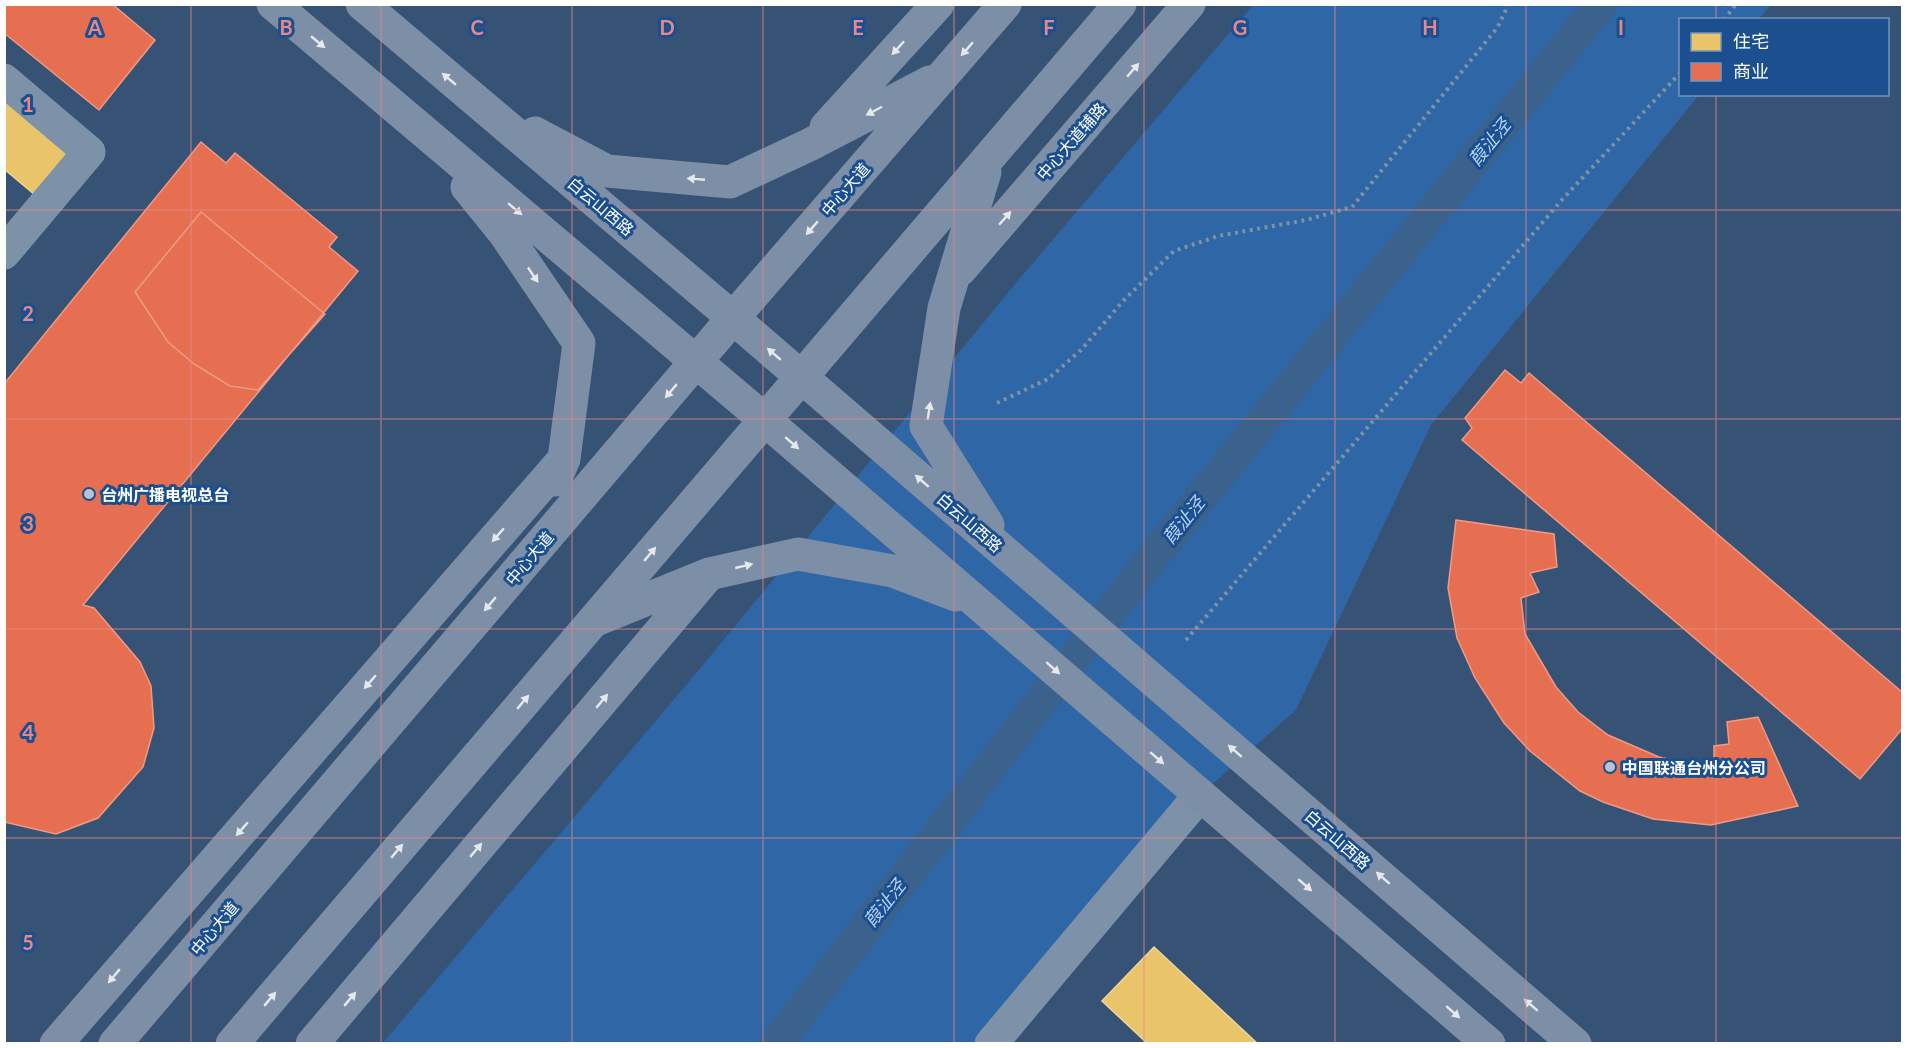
<svg xmlns="http://www.w3.org/2000/svg" width="1907" height="1048" viewBox="0 0 1907 1048" font-family="Lato,'Noto Sans SC',sans-serif">
  <style>
    .green { fill: #2f66a5 }
    .homes { fill: #e9c46a; stroke: #f0d697; stroke-width: 1.5 }
    .shops { fill: #e76f51; stroke: #ee9a85; stroke-width: 1.5 }
    .lines { fill: none; stroke-linecap: round; stroke-linejoin: round }
    .canal { stroke: #3b618d; stroke-width: 33 }
    .path { stroke: #7d92a8; stroke-width: 4; stroke-dasharray: 3 4.5; stroke-linecap: butt }
    .minor { stroke: #7d92a8; stroke-width: 33 }
    .major { stroke: #7d8ea7; stroke-width: 33 }
    .oneway { fill: #e5e8ed }
    .grid { fill: none; stroke: #e88989; stroke-width: 1.5; stroke-opacity: 0.55 }
    .poi-dot { fill: #b9c2ce; stroke: #1b4f8f; stroke-width: 2 }
    .labels { text-anchor: middle; dominant-baseline: central; stroke-width: 6; stroke-linejoin: round; paint-order: stroke }
    .street-label { font-size: 16px; fill: #fff; stroke: #1b4f8f }
    .poi-label { font-size: 16px; font-weight: bold; fill: #fff; stroke: #1b4f8f; text-anchor: start }
    .water-label { font-size: 18px; font-style: italic; fill: #b5d3f5; stroke: #1b4f8f }
    .grid-label { font-size: 20px; text-anchor: middle; font-weight: bold; fill: #e88989; stroke: #1b4f8f; stroke-width: 6; stroke-linejoin: round; paint-order: stroke }
  </style>
  <rect width="100%" height="100%" fill="#365274"/>
  <path class="green" d="M 1253,5 L 1771,5 L 1759,19 L 1680,20 L 1680,94 L 1699,95 L 1431,425 L 1296,710 L 1200,795 L 991,1043 L 382,1044 L 703,665 L 1015,284 Z"/>
  <path class="homes" d="M 4,101 L 69,154 L 35,195 L 4,169 Z
    M 1154,947 L 1258,1044 L 1148,1044 L 1102,1001 Z"/>
  <path class="shops" d="M 4,4 L 112,4 L 155,40 L 99,110 L 4,33 Z
    M 201,142 L 226,163 L 235,153 L 337,237 L 329,247 L 358,271 L 83,605 L 94,608 L 140,662 L 151,686 L 154,728 L 143,767 L 98,818 L 56,834 L 4,822 L 4,384 Z
    M 201,212 L 325,314 L 258,390 L 230,386 L 194,364 L 168,342 L 135,292 Z
    M 1505,370 L 1521,383 L 1529,373 L 1902,692 L 1902,729 L 1860,779 L 1462,440 L 1472,428 L 1465,418 Z
    M 1456,520 L 1554,534 L 1557,567 L 1530,573 L 1539,592 L 1521,598 L 1525,634 L 1556,687 L 1578,712 L 1608,735 L 1659,757 L 1714,768 L 1714,746 L 1729,744 L 1727,722 L 1758,717 L 1798,806 L 1711,825 L 1653,819 L 1603,802 L 1580,791 L 1530,751 L 1504,723 L 1475,678 L 1457,638 L 1448,588 Z"/>
  <g class="lines">
    <path class="canal" d="M 776,1044 L 1149,562 L 1601,4"/>
    <path class="path" d="M 1724,20 L 1736,4
      M 997,403 L 1048,379 L 1081,350 L 1123,301 L 1174,251 L 1218,236 L 1306,220 L 1352,207 L 1497,28 L 1509,4
      M 1186,640 L 1560,202 L 1680,73"/>
    <path class="minor" d="M 4,80 L 89,152 L 4,253
      M 991,1044 L 1200,795"/>
    <path class="major" d="M 273,4 L 765,420 L 1489,1044
      M 362,4 L 733,318 L 1575,1044
      M 826,127 L 938,4
      M 535,133 L 607,171 L 730,182 L 809,145 L 930,82
      M 985,172 L 944,308 L 926,426 L 988,525
      M 467,187 L 505,234 L 579,343 L 564,459 L 555,480
      M 960,270 L 1189,4
      M 596,620 L 709,574 L 798,554 L 893,571 L 956,595
      M 56,1044 L 564,459
      M 115,1044 L 733,318 L 1005,4
      M 232,1044 L 1120,4
      M 312,1044 L 709,574"/>
  </g>
  <defs><path id="oneway-solid" d="M-6-.8H1V-3.2L6.5 0L1 3.2V.8H-6Z" transform="scale(1.5)"/></defs>
  <g class="oneway">
    <use href="#oneway-solid" transform="translate(318 42) rotate(40)"/>
    <use href="#oneway-solid" transform="translate(898 48) rotate(132)"/>
    <use href="#oneway-solid" transform="translate(967 49) rotate(131)"/>
    <use href="#oneway-solid" transform="translate(1133 70) rotate(-49)"/>
    <use href="#oneway-solid" transform="translate(449 79) rotate(-140)"/>
    <use href="#oneway-solid" transform="translate(874 111) rotate(152)"/>
    <use href="#oneway-solid" transform="translate(696 179) rotate(-175)"/>
    <use href="#oneway-solid" transform="translate(515 209) rotate(40)"/>
    <use href="#oneway-solid" transform="translate(1005 218) rotate(-49)"/>
    <use href="#oneway-solid" transform="translate(812 228) rotate(131)"/>
    <use href="#oneway-solid" transform="translate(533 275) rotate(56)"/>
    <use href="#oneway-solid" transform="translate(774 354) rotate(-139)"/>
    <use href="#oneway-solid" transform="translate(671 391) rotate(130)"/>
    <use href="#oneway-solid" transform="translate(929 411) rotate(-81)"/>
    <use href="#oneway-solid" transform="translate(792 443) rotate(41)"/>
    <use href="#oneway-solid" transform="translate(922 481) rotate(-139)"/>
    <use href="#oneway-solid" transform="translate(498 535) rotate(131)"/>
    <use href="#oneway-solid" transform="translate(650 554) rotate(-50)"/>
    <use href="#oneway-solid" transform="translate(744 566) rotate(-13)"/>
    <use href="#oneway-solid" transform="translate(490 604) rotate(130)"/>
    <use href="#oneway-solid" transform="translate(1053 668) rotate(41)"/>
    <use href="#oneway-solid" transform="translate(370 682) rotate(131)"/>
    <use href="#oneway-solid" transform="translate(602 701) rotate(-50)"/>
    <use href="#oneway-solid" transform="translate(523 702) rotate(-50)"/>
    <use href="#oneway-solid" transform="translate(1235 751) rotate(-139)"/>
    <use href="#oneway-solid" transform="translate(1157 758) rotate(41)"/>
    <use href="#oneway-solid" transform="translate(242 829) rotate(131)"/>
    <use href="#oneway-solid" transform="translate(476 850) rotate(-50)"/>
    <use href="#oneway-solid" transform="translate(397 851) rotate(-50)"/>
    <use href="#oneway-solid" transform="translate(1383 878) rotate(-139)"/>
    <use href="#oneway-solid" transform="translate(1305 885) rotate(41)"/>
    <use href="#oneway-solid" transform="translate(114 976) rotate(130)"/>
    <use href="#oneway-solid" transform="translate(270 999) rotate(-50)"/>
    <use href="#oneway-solid" transform="translate(350 999) rotate(-50)"/>
    <use href="#oneway-solid" transform="translate(1531 1005) rotate(-139)"/>
    <use href="#oneway-solid" transform="translate(1453 1012) rotate(41)"/>
  </g>
  <path class="grid" d="M 191,4 L 191,1044M 381,4 L 381,1044M 572,4 L 572,1044M 763,4 L 763,1044M 954,4 L 954,1044M 1144,4 L 1144,1044M 1335,4 L 1335,1044M 1526,4 L 1526,1044M 1716,4 L 1716,20M 1716,94 L 1716,1044M 4,210 L 1902,210M 4,419 L 1902,419M 4,629 L 1902,629M 4,838 L 1902,838"/>
  <g class="poi-dot">
    <circle cx="89" cy="494" r="6"/>
    <circle cx="1610" cy="767" r="6"/>
  </g>
  <g class="labels">
    <g class="street-label">
      <text transform="translate(1071 141) rotate(-49)">中心大道辅路</text>
      <text transform="translate(845 189) rotate(-49)">中心大道</text>
      <text transform="translate(601 206) rotate(40)">白云山西路</text>
      <text transform="translate(970 522) rotate(41)">白云山西路</text>
      <text transform="translate(529 558) rotate(-50)">中心大道</text>
      <text transform="translate(1338 839) rotate(41)">白云山西路</text>
      <text transform="translate(214 928) rotate(-50)">中心大道</text>
    </g>
    <g class="poi-label">
      <text x="101" y="494">台州广播电视总台</text>
      <text x="1622" y="767">中国联通台州分公司</text>
    </g>
    <g class="water-label">
      <text transform="translate(1489 142) rotate(-51)">葭沚泾</text>
      <text transform="translate(1183 520) rotate(-51)">葭沚泾</text>
      <text transform="translate(884 903) rotate(-52)">葭沚泾</text>
    </g>
  </g>
  <g class="grid-label">
    <text x="95" y="35">A</text>
    <text x="286" y="35">B</text>
    <text x="477" y="35">C</text>
    <text x="667" y="35">D</text>
    <text x="858" y="35">E</text>
    <text x="1049" y="35">F</text>
    <text x="1240" y="35">G</text>
    <text x="1430" y="35">H</text>
    <text x="1621" y="35">I</text>
    <text x="28" y="112">1</text>
    <text x="28" y="321">2</text>
    <text x="28" y="531">3</text>
    <text x="28" y="740">4</text>
    <text x="28" y="950">5</text>
  </g>
  <rect width="1907" height="1048" fill="none" stroke="#ffffff" stroke-width="12"/>
  <rect x="1679" y="18" width="210" height="78" fill="#1b4f8f" stroke="#7695bc" stroke-width="1.5"/>
  <rect x="1691" y="33" width="30" height="18" fill="#e9c46a" stroke="#7695bc" stroke-width="1.5"/>
  <text x="1733" y="48" font-size="18" fill="#ffffff">住宅</text>
  <rect x="1691" y="63" width="30" height="18" fill="#e76f51" stroke="#7695bc" stroke-width="1.5"/>
  <text x="1733" y="78" font-size="18" fill="#ffffff">商业</text>
</svg>
